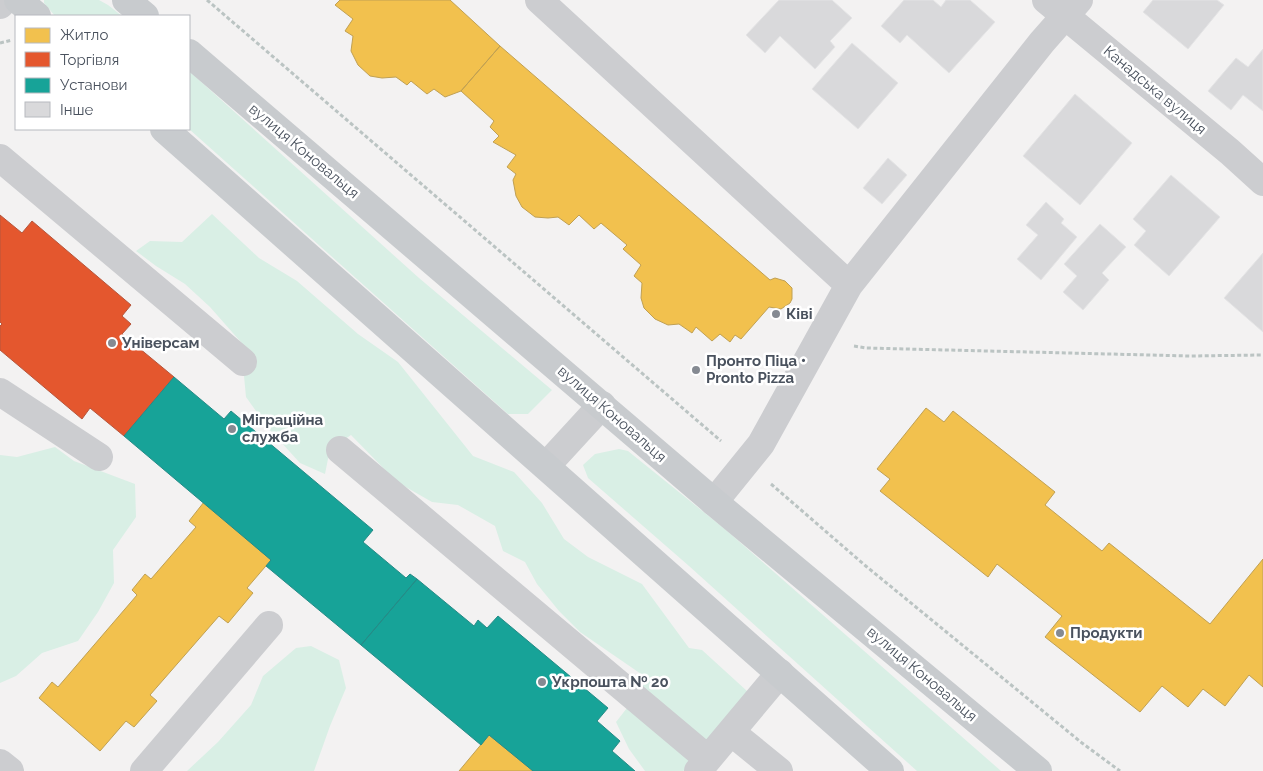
<svg xmlns="http://www.w3.org/2000/svg" width="1263" height="771" viewBox="0 0 1263 771" font-family="Raleway,sans-serif">
  <style>
    .green { fill: #d9efe5 }
    .homes { fill: #f2c14e; stroke: #c0a053 }
    .shops { fill: #e4572e; stroke: #b6563c }
    .public { fill: #17a398; stroke: #268b87 }
    .building { fill: #d9d9db; stroke: #e4e4e5 }
    .lines { fill: none; stroke-linecap: round; stroke-linejoin: round }
    .path { stroke: #bbc4c3; stroke-width: 3; stroke-dasharray: 4 2.5; stroke-linecap: butt }
    .minor { stroke: #cccdd0; stroke-width: 28 }
    .major { stroke: #c8cbce; stroke-width: 28 }
    .poi-dot { fill: #858a92; stroke: #fff; stroke-width: 2 }
    .labels { text-anchor: middle; dominant-baseline: central; stroke-width: 5; stroke-linejoin: round; paint-order: stroke }
    .street-label { font-size: 15px; fill: #4a525e; stroke: #fff }
    .poi-label { font-size: 15px; font-weight: bold; fill: #4a525e; stroke: #fff; text-anchor: start }
  </style>
  <rect width="100%" height="100%" fill="#f3f2f2"/>
  <path class="green" d="M 44,0 L 99,0 L 108,5 L 122,16 L 55,16 L 44,3 Z
    M 189,71 L 419,278 L 552,390 L 528,414 L 508,414 L 189,129 Z
    M 212,214 L 259,258 L 297,281 L 358,334 L 398,362 L 473,456 L 514,472 L 542,503 L 564,539 L 588,557 L 642,584 L 689,648 L 702,650 L 747,691 L 747,729 L 716,758 L 683,771 L 645,771 L 629,749 L 616,722 L 634,699 L 644,676 L 580,632 L 559,611 L 537,584 L 525,562 L 503,551 L 495,526 L 458,505 L 432,502 L 397,482 L 351,435 L 330,449 L 325,474 L 300,463 L 269,429 L 246,397 L 244,376 L 247,349 L 210,307 L 185,284 L 156,266 L 136,251 L 150,241 L 182,242 Z
    M 55,447 L 74,461 L 135,484 L 136,517 L 113,550 L 114,583 L 98,612 L 78,641 L 42,653 L 16,676 L 0,683 L 0,455 L 17,457 Z
    M 619,449 L 628,451 L 726,530 L 1001,771 L 917,771 L 689,566 L 588,478 L 583,465 L 595,454 Z
    M 311,646 L 339,660 L 346,688 L 330,726 L 314,771 L 187,771 L 218,742 L 251,705 L 263,676 L 296,648 Z"/>
  <path class="homes" d="M 340,0 L 450,0 L 500,46 L 461,91 L 445,97 L 434,89 L 427,94 L 411,81 L 407,85 L 396,77 L 382,78 L 370,76 L 358,65 L 351,51 L 353,36 L 345,31 L 353,19 L 335,5 Z
    M 500,46 L 770,280 L 775,278 L 785,281 L 792,288 L 792,299 L 790,303 L 781,309 L 769,307 L 741,339 L 735,335 L 730,342 L 720,334 L 712,341 L 696,327 L 692,333 L 679,324 L 668,325 L 655,319 L 644,308 L 641,298 L 642,283 L 634,276 L 641,265 L 623,249 L 627,245 L 601,223 L 594,229 L 579,215 L 569,225 L 558,217 L 548,218 L 535,217 L 522,207 L 516,196 L 513,180 L 516,174 L 507,167 L 516,155 L 493,142 L 499,136 L 490,127 L 494,121 L 461,91 Z
    M 926,408 L 944,422 L 953,411 L 1055,492 L 1045,505 L 1102,551 L 1109,543 L 1210,624 L 1263,559 L 1263,687 L 1249,675 L 1225,706 L 1203,689 L 1188,707 L 1162,686 L 1140,712 L 1045,637 L 1062,616 L 997,564 L 988,577 L 880,491 L 890,479 L 877,469 Z
    M 204,502 L 271,560 L 247,588 L 253,593 L 228,623 L 219,616 L 150,695 L 157,701 L 134,727 L 126,721 L 100,751 L 39,698 L 52,682 L 58,687 L 137,595 L 132,590 L 145,574 L 151,579 L 196,527 L 189,521 Z
    M 489,735 L 533,771 L 459,771 Z"/>
  <path class="shops" d="M 0,215 L 22,233 L 32,221 L 131,305 L 122,316 L 131,324 L 122,334 L 174,377 L 124,436 L 90,408 L 82,419 L 0,350 L 0,326 L 2,324 L 0,322 Z"/>
  <path class="public" d="M 174,377 L 224,419 L 231,411 L 373,530 L 363,542 L 406,578 L 410,574 L 417,579 L 361,645 L 266,566 L 271,560 L 124,436 Z
    M 417,579 L 474,626 L 478,620 L 487,628 L 498,616 L 608,708 L 597,721 L 620,741 L 612,751 L 635,771 L 533,771 L 489,735 L 481,745 L 361,645 Z"/>
  <path class="building" d="M 779,0 L 832,0 L 852,18 L 830,41 L 835,47 L 815,69 L 780,36 L 765,53 L 746,35 Z
    M 904,0 L 933,0 L 941,7 L 946,0 L 970,0 L 995,22 L 949,73 L 907,35 L 900,43 L 881,26 Z
    M 1153,0 L 1217,0 L 1224,5 L 1188,49 L 1143,12 Z
    M 852,43 L 898,83 L 858,129 L 812,89 Z
    M 1263,49 L 1263,111 L 1243,95 L 1231,110 L 1208,91 L 1236,58 L 1248,67 Z
    M 1075,94 L 1132,143 L 1080,205 L 1023,156 Z
    M 888,158 L 907,175 L 882,204 L 863,188 Z
    M 1171,175 L 1220,217 L 1169,276 L 1134,245 L 1146,231 L 1133,219 Z
    M 1046,202 L 1064,219 L 1061,223 L 1077,237 L 1041,280 L 1017,259 L 1038,235 L 1026,225 Z
    M 1100,224 L 1126,247 L 1102,273 L 1109,280 L 1083,310 L 1063,292 L 1077,276 L 1064,264 Z
    M 1263,253 L 1263,332 L 1224,298 Z"/>
  <g class="lines">
    <path class="path" d="M 207,0 L 721,441
      M 0,43 L 12,40
      M 854,346 L 866,348 L 1190,356 L 1263,355
      M 771,484 L 867,567 L 1082,743 L 1120,771"/>
    <path class="minor" d="M 539,0 L 849,285
      M 1046,0 L 1230,152 L 1263,182
      M 0,5 L 5,0
      M 0,158 L 243,362
      M 0,392 L 99,457
      M 340,450 L 708,759
      M 546,466 L 602,405
      M 714,502 L 761,444 L 849,285 L 1042,42 L 1079,0
      M 731,732 L 779,771
      M 0,763 L 10,771
      M 144,771 L 269,625
      M 698,771 L 780,673"/>
    <path class="major" d="M 18,0 L 37,16
      M 126,0 L 145,16
      M 189,53 L 714,502 L 1038,771
      M 164,129 L 890,771"/>
  </g>
  <g class="poi-dot">
    <circle cx="776" cy="314" r="5"/>
    <circle cx="112" cy="343" r="5"/>
    <circle cx="696" cy="370" r="5"/>
    <circle cx="232" cy="429" r="5"/>
    <circle cx="1060" cy="633" r="5"/>
    <circle cx="542" cy="682" r="5"/>
  </g>
  <g class="labels">
    <g class="street-label">
      <text transform="translate(1155 90) rotate(40)">Канадська вулиця</text>
      <text transform="translate(304 151) rotate(40)">вулиця Коновальця</text>
      <text transform="translate(612 414) rotate(41)">вулиця Коновальця</text>
      <text transform="translate(922 674) rotate(40)">вулиця Коновальця</text>
    </g>
    <g class="poi-label">
      <text x="786" y="314">Ківі</text>
      <text x="122" y="343">Універсам</text>
      <text x="706" y="361">Пронто Піца •<tspan x="706" dy="17">Pronto Pizza</tspan></text>
      <text x="242" y="420">Міграційна<tspan x="242" dy="17">служба</tspan></text>
      <text x="1070" y="633">Продукти</text>
      <text x="552" y="682">Укрпошта № 20</text>
    </g>
  </g>
  <rect x="15" y="15" width="175" height="115" fill="#ffffff" stroke="#b7babf"/>
  <rect x="25" y="28" width="25" height="15" fill="#f2c14e" stroke="#b7babf"/>
  <text x="60" y="40" font-size="15" fill="#4a525e">Житло</text>
  <rect x="25" y="52" width="25" height="15" fill="#e4572e" stroke="#b7babf"/>
  <text x="60" y="65" font-size="15" fill="#4a525e">Торгівля</text>
  <rect x="25" y="78" width="25" height="15" fill="#17a398" stroke="#b7babf"/>
  <text x="60" y="90" font-size="15" fill="#4a525e">Установи</text>
  <rect x="25" y="102" width="25" height="15" fill="#d9d9db" stroke="#b7babf"/>
  <text x="60" y="115" font-size="15" fill="#4a525e">Інше</text>
</svg>
